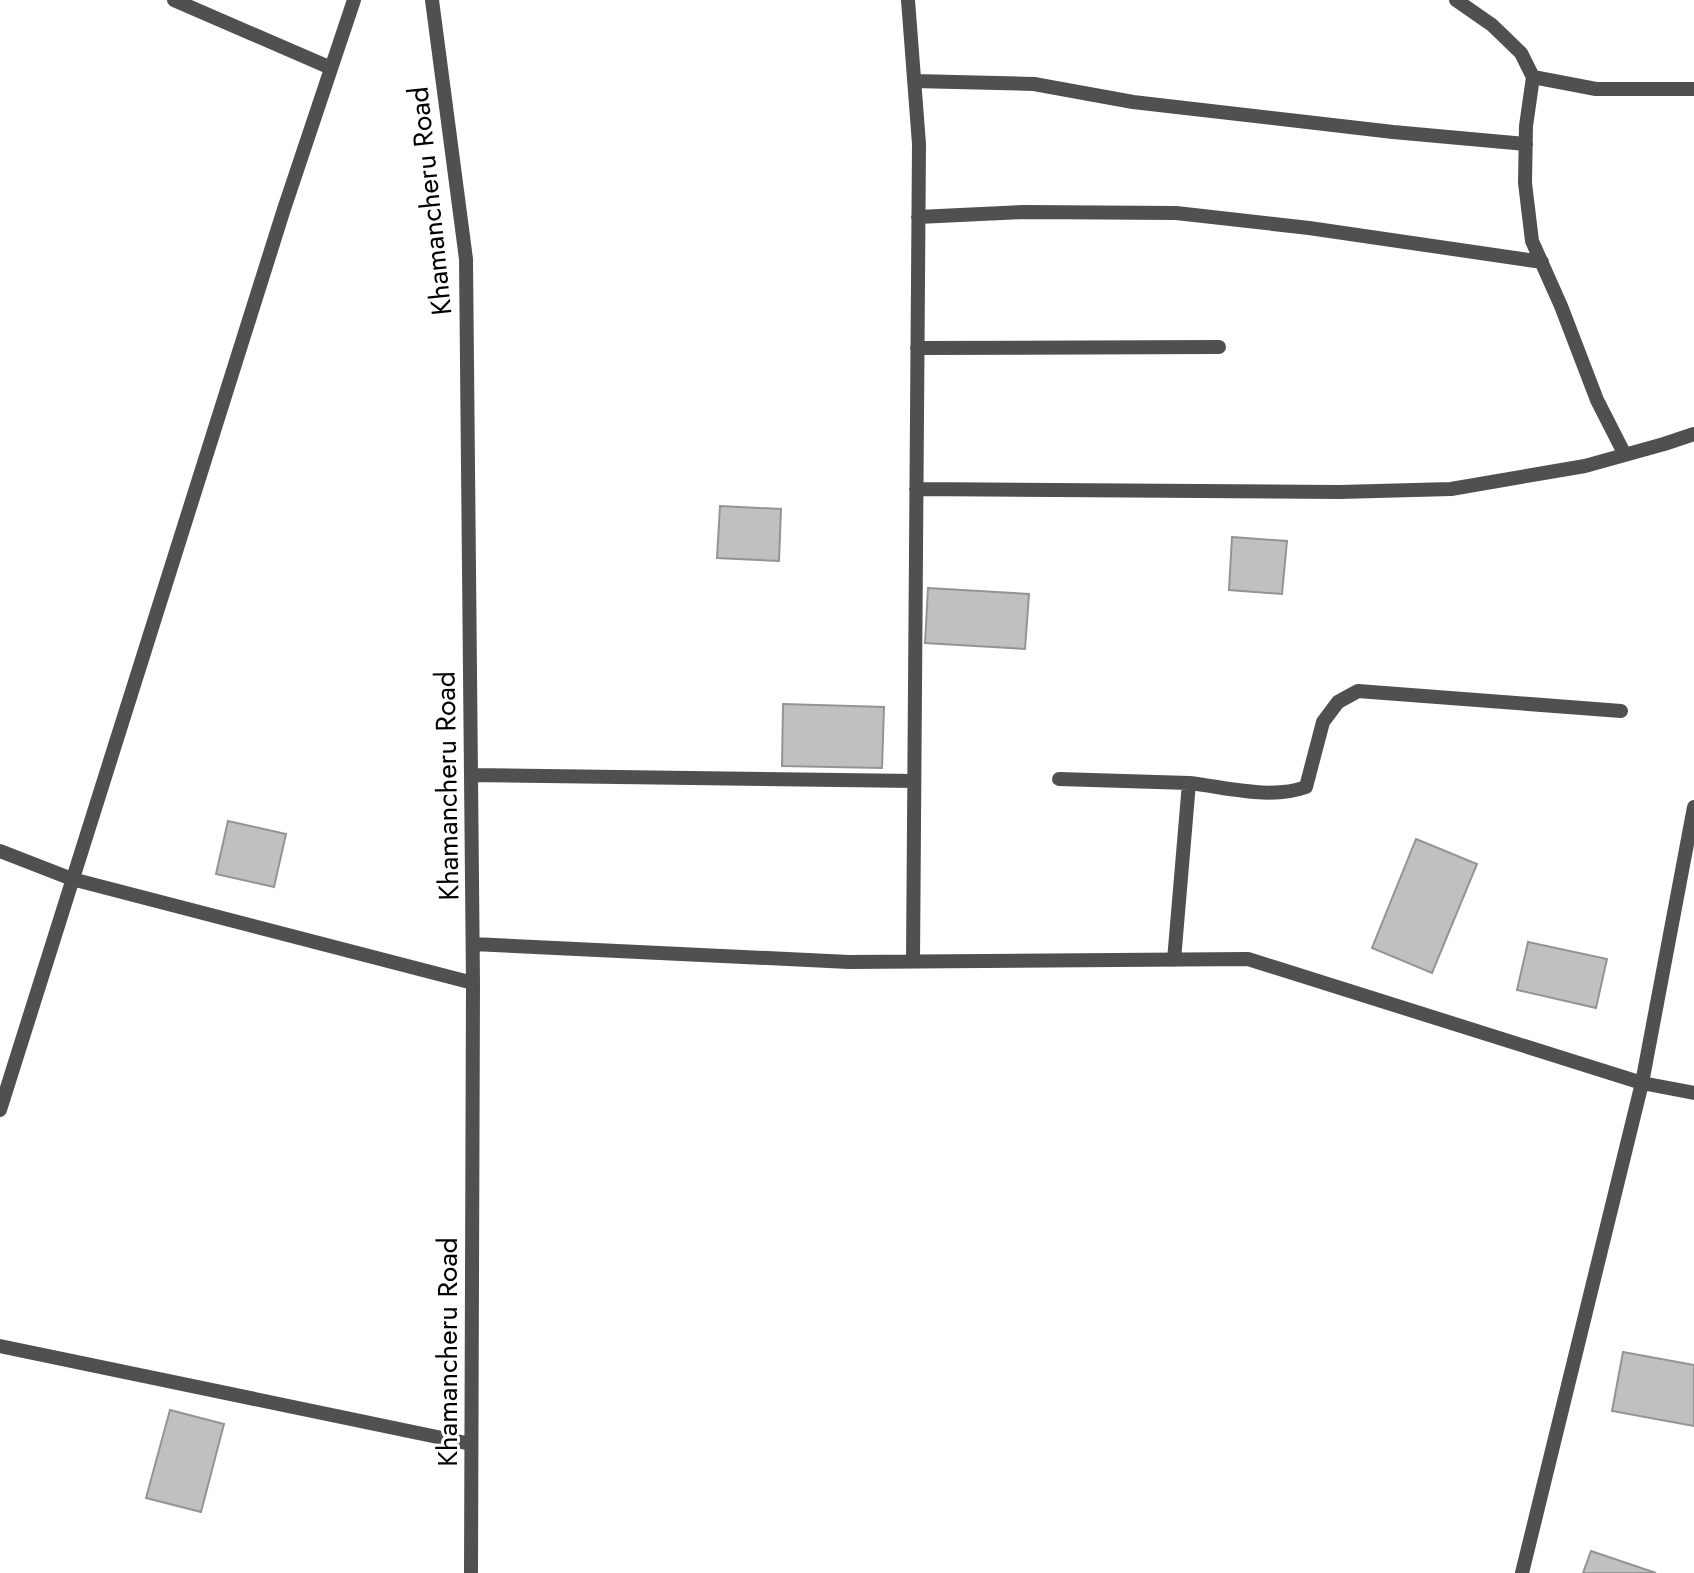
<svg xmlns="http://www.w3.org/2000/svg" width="1694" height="1573" viewBox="0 0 1694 1573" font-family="Jost,sans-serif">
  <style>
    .building { fill: #c0c0c0; stroke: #949494; stroke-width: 2 }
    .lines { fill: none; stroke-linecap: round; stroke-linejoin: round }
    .minor { stroke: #505050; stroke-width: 14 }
    .labels { text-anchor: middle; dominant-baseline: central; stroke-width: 6; stroke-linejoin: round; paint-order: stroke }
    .street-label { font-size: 28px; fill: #000; stroke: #fff }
  </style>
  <rect width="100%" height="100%" fill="#fff"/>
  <path class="building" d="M 720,506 L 781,509 L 779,561 L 717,558 Z
    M 1232,537 L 1287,541 L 1282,594 L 1229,590 Z
    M 928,588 L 1029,594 L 1025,649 L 925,643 Z
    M 783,704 L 884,707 L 882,768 L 782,766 Z
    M 228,821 L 286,834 L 274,887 L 216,874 Z
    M 1416,839 L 1477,864 L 1432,973 L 1372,948 Z
    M 1528,942 L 1607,959 L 1596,1008 L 1517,990 Z
    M 1623,1352 L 1694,1365 L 1694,1426 L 1612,1411 Z
    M 170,1410 L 224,1424 L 201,1512 L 146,1498 Z
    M 1591,1551 L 1656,1573 L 1583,1573 Z"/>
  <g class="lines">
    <path class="minor" d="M 174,0 L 331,68
      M 432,0 L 466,259 L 473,983 L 471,1573
      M 908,0 L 919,144 L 913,961
      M 1456,0 L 1492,25 L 1521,53 L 1533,77
      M 914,81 L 1034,84 L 1133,102 L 1393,132 L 1526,144
      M 918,217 L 1024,212 L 1176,213 L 1309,228 L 1542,262
      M 917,348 L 1219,347
      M 1625,455 L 1597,400 L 1561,306 L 1532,241 L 1525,183 L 1526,126 L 1533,77 L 1596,89 L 1694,89
      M 916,489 L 1340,492 L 1451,489 L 1585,466 L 1664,444 L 1694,434
      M 471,775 L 914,781
      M 1059,779 L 1189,783
      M 1694,807 L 1642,1083 L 1694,1093
      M 0,851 L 72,879 L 473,983
      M 473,944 L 849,962 L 1248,959 L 1642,1083 L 1522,1573
      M 1174,960 L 1189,783 C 1226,787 1270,800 1306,787 L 1323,722 L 1338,702 L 1358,691 L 1621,711
      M 0,1110 L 284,209 L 354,0
      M 0,1346 L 471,1444"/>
  </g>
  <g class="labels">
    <g class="street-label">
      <text transform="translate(430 201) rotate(-96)">Khamancheru Road</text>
      <text transform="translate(447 786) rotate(-91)">Khamancheru Road</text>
      <text transform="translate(447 1352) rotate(-90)">Khamancheru Road</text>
    </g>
  </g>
</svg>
